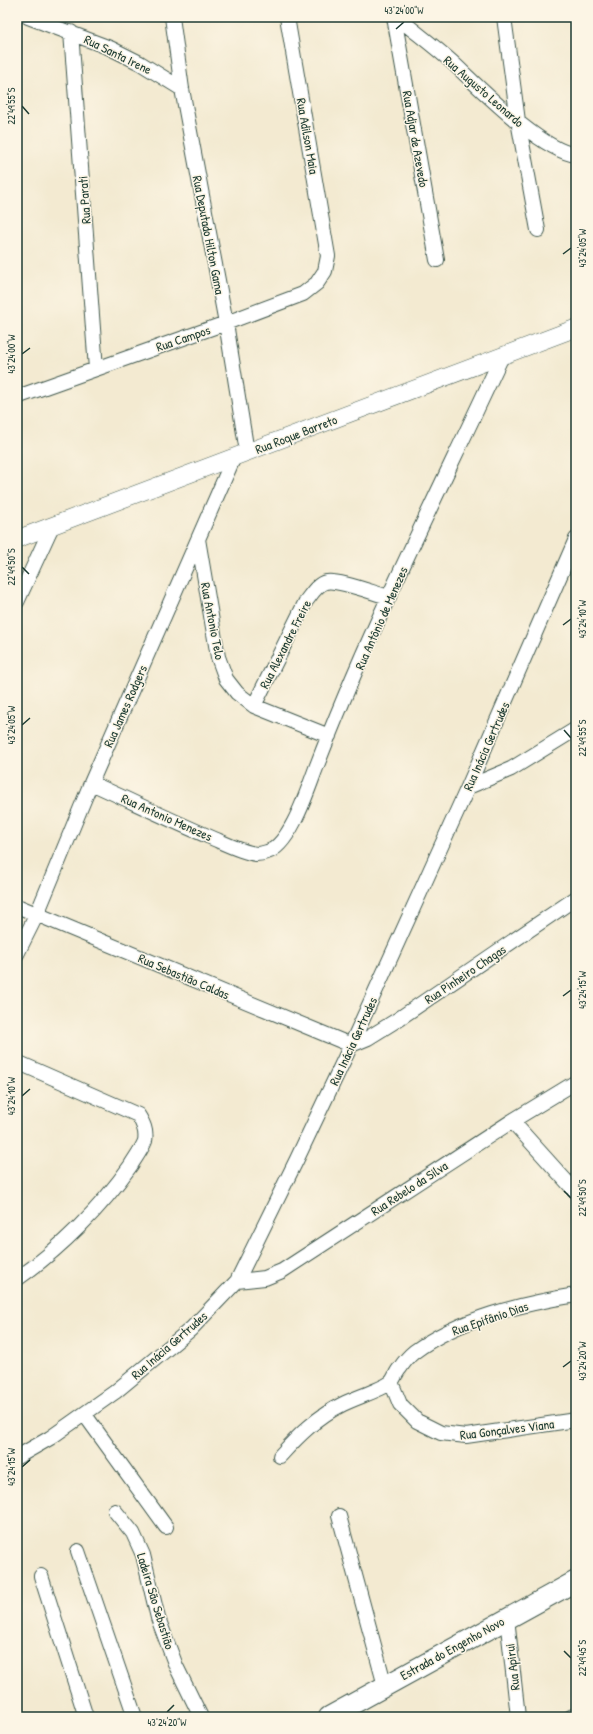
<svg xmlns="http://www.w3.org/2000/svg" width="593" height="1734" viewBox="0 0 593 1734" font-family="'Patrick Hand',sans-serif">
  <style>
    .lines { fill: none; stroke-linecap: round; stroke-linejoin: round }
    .minor-casing { stroke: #3f574c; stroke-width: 16 }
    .tertiary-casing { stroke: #3f574c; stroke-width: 18 }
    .secondary-casing { stroke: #3f574c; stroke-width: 22 }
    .minor { stroke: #fff; stroke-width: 14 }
    .tertiary { stroke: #fff; stroke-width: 17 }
    .secondary { stroke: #fff; stroke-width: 20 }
    .ticks { fill: none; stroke: #1f3d34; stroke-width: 1.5 }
    .labels { text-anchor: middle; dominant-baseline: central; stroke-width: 3; stroke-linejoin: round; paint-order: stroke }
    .street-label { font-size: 13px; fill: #1f3d34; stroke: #fcf5e5 }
    .neatline { fill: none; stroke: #1f3d34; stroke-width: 1.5 }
    .ticks-label { font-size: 10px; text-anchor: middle; fill: #1f3d34 }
  </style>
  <rect width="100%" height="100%" fill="#fcf5e5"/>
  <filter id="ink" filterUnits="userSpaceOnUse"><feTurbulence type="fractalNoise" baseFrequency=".025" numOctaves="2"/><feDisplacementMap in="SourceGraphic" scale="8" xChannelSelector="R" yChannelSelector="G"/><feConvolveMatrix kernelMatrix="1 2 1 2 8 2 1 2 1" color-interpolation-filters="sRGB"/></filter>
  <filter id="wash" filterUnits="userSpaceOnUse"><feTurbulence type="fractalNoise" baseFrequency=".012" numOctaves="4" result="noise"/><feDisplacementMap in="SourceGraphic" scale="16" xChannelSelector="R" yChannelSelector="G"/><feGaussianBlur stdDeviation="0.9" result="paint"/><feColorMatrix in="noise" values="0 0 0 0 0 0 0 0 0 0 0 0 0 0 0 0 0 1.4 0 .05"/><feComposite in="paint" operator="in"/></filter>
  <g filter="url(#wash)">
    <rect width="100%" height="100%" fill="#f3ead1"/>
  </g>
  <g filter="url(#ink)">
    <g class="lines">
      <defs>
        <path id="minor" d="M 28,17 L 110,48 L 140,63 L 182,89
          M 172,17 L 182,89 L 226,323 L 247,452
          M 394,17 L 437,260
          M 397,17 C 415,32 434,46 452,62 C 479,87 540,150 576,155
          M 504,17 L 518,121 L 538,230
          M 71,32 L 96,369
          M 17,397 L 226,323 L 303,294 L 317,283 L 325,271 L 328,256 L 287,17
          M 198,539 L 218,657 L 226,679 L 237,693 L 254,706 L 329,736
          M 17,602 L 52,526
          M 254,706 L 306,601 C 311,595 317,584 326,582 C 337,579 376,594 389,597
          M 91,783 C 131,801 170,820 210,837 C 224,843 241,852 256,854 C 259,854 264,853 267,852 C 290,846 308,789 316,768 C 370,627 439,492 502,356
          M 468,787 L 511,769 L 576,729
          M 17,906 L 351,1045 L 368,1038 L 397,1020 L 576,898
          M 17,954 L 37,914 L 91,783 L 234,457
          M 17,1062 L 138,1115 C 143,1123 147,1131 145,1141 C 142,1149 135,1158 131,1165 C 101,1208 60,1249 17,1279
          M 512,1121 L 576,1192
          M 237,1281 L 265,1278 L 282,1271 L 512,1121 L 576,1082
          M 391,1382 L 400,1404 L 417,1421 L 441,1433 L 466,1436 L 576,1420
          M 85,1415 L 166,1527
          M 280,1456 C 298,1436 318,1416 343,1404 C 355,1398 380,1390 390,1383 C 394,1380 396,1372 400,1368 C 404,1362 409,1356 414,1352 C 460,1318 521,1304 576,1295
          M 17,1457 L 50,1438 L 115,1392 L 191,1329 L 237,1281 L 297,1159 L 351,1045 L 468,787 L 576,539
          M 115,1511 L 133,1533 L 143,1555 L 158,1618 L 176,1666 L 201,1717
          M 339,1516 L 385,1686
          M 78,1551 L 135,1717
          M 41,1576 L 86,1717
          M 507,1618 L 518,1717
          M 571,1717 L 576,1715"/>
        <path id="tertiary" d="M 17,539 L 576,328"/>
        <path id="secondary" d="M 329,1717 L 576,1581"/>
      </defs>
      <use href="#minor" class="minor-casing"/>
      <use href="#tertiary" class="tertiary-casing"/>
      <use href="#secondary" class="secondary-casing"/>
      <use href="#minor" class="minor"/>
      <use href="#tertiary" class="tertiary"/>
      <use href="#secondary" class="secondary"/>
    </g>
  </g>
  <path class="ticks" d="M 396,29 L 404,22M 22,106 L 29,114M 563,254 L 571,248M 22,354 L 30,348M 22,567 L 29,574M 563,625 L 571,619M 22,725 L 30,718M 564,730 L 571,738M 563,996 L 571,990M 22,1096 L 30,1089M 564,1191 L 571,1198M 563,1367 L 571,1361M 22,1467 L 30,1460M 564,1651 L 571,1658M 167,1712 L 174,1705"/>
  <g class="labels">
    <g class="street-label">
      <text transform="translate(118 54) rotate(26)">Rua Santa Irene</text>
      <text transform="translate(484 91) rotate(41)">Rua Augusto Leonardo</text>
      <text transform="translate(308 136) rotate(80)">Rua Adilson Maia</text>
      <text transform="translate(416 139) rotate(80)">Rua Adjar de Azevedo</text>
      <text transform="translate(84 200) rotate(-94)">Rua Parati</text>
      <text transform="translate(209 235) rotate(79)">Rua Deputado Hilton Gama</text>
      <text transform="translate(183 338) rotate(-19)">Rua Campos</text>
      <text transform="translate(296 434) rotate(-21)">Rua Roque Barreto</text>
      <text transform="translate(381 618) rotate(-66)">Rua Antônio de Menezes</text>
      <text transform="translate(213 621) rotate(79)">Rua Antonio Telo</text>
      <text transform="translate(285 644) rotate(-63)">Rua Alexandre Freire</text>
      <text transform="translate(125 706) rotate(-66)">Rua James Rodgers</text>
      <text transform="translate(486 746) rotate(-66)">Rua Inácia Gertrudes</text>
      <text transform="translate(167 817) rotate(24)">Rua Antonio Menezes</text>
      <text transform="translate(465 974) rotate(-34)">Rua Pinheiro Chagas</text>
      <text transform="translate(184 976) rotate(23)">Rua Sebastião Caldas</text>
      <text transform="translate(353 1041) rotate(-65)">Rua Inácia Gertrudes</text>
      <text transform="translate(409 1188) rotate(-33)">Rua Rebelo da Silva</text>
      <text transform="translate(490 1318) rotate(-19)">Rua Epifânio Dias</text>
      <text transform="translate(169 1345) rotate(-41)">Rua Inácia Gertrudes</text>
      <text transform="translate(507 1429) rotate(-7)">Rua Gonçalves Viana</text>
      <text transform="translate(156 1601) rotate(73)">Ladeira São Sebastião</text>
      <text transform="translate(452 1648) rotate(-29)">Estrada do Engenho Novo</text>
      <text transform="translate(512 1667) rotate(-97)">Rua Apirui</text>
    </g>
  </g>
  <rect width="593" height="1734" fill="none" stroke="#fcf5e5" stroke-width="44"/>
  <rect x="22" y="22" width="549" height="1690" class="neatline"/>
  <g class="ticks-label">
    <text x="404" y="14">43°24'00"W</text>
    <text transform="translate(11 106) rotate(-90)" y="4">22°49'55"S</text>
    <text transform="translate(582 248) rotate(-90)" y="4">43°24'05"W</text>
    <text transform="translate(11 354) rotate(-90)" y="4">43°24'00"W</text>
    <text transform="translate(11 567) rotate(-90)" y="4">22°49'50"S</text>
    <text transform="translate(582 619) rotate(-90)" y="4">43°24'10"W</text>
    <text transform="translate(11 725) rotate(-90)" y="4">43°24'05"W</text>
    <text transform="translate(582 738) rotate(-90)" y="4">22°49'55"S</text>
    <text transform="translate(582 990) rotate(-90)" y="4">43°24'15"W</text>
    <text transform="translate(11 1096) rotate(-90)" y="4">43°24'10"W</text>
    <text transform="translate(582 1198) rotate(-90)" y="4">22°49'50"S</text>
    <text transform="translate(582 1361) rotate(-90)" y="4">43°24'20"W</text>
    <text transform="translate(11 1467) rotate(-90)" y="4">43°24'15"W</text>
    <text transform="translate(582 1658) rotate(-90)" y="4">22°49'45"S</text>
    <text x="167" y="1726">43°24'20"W</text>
  </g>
</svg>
